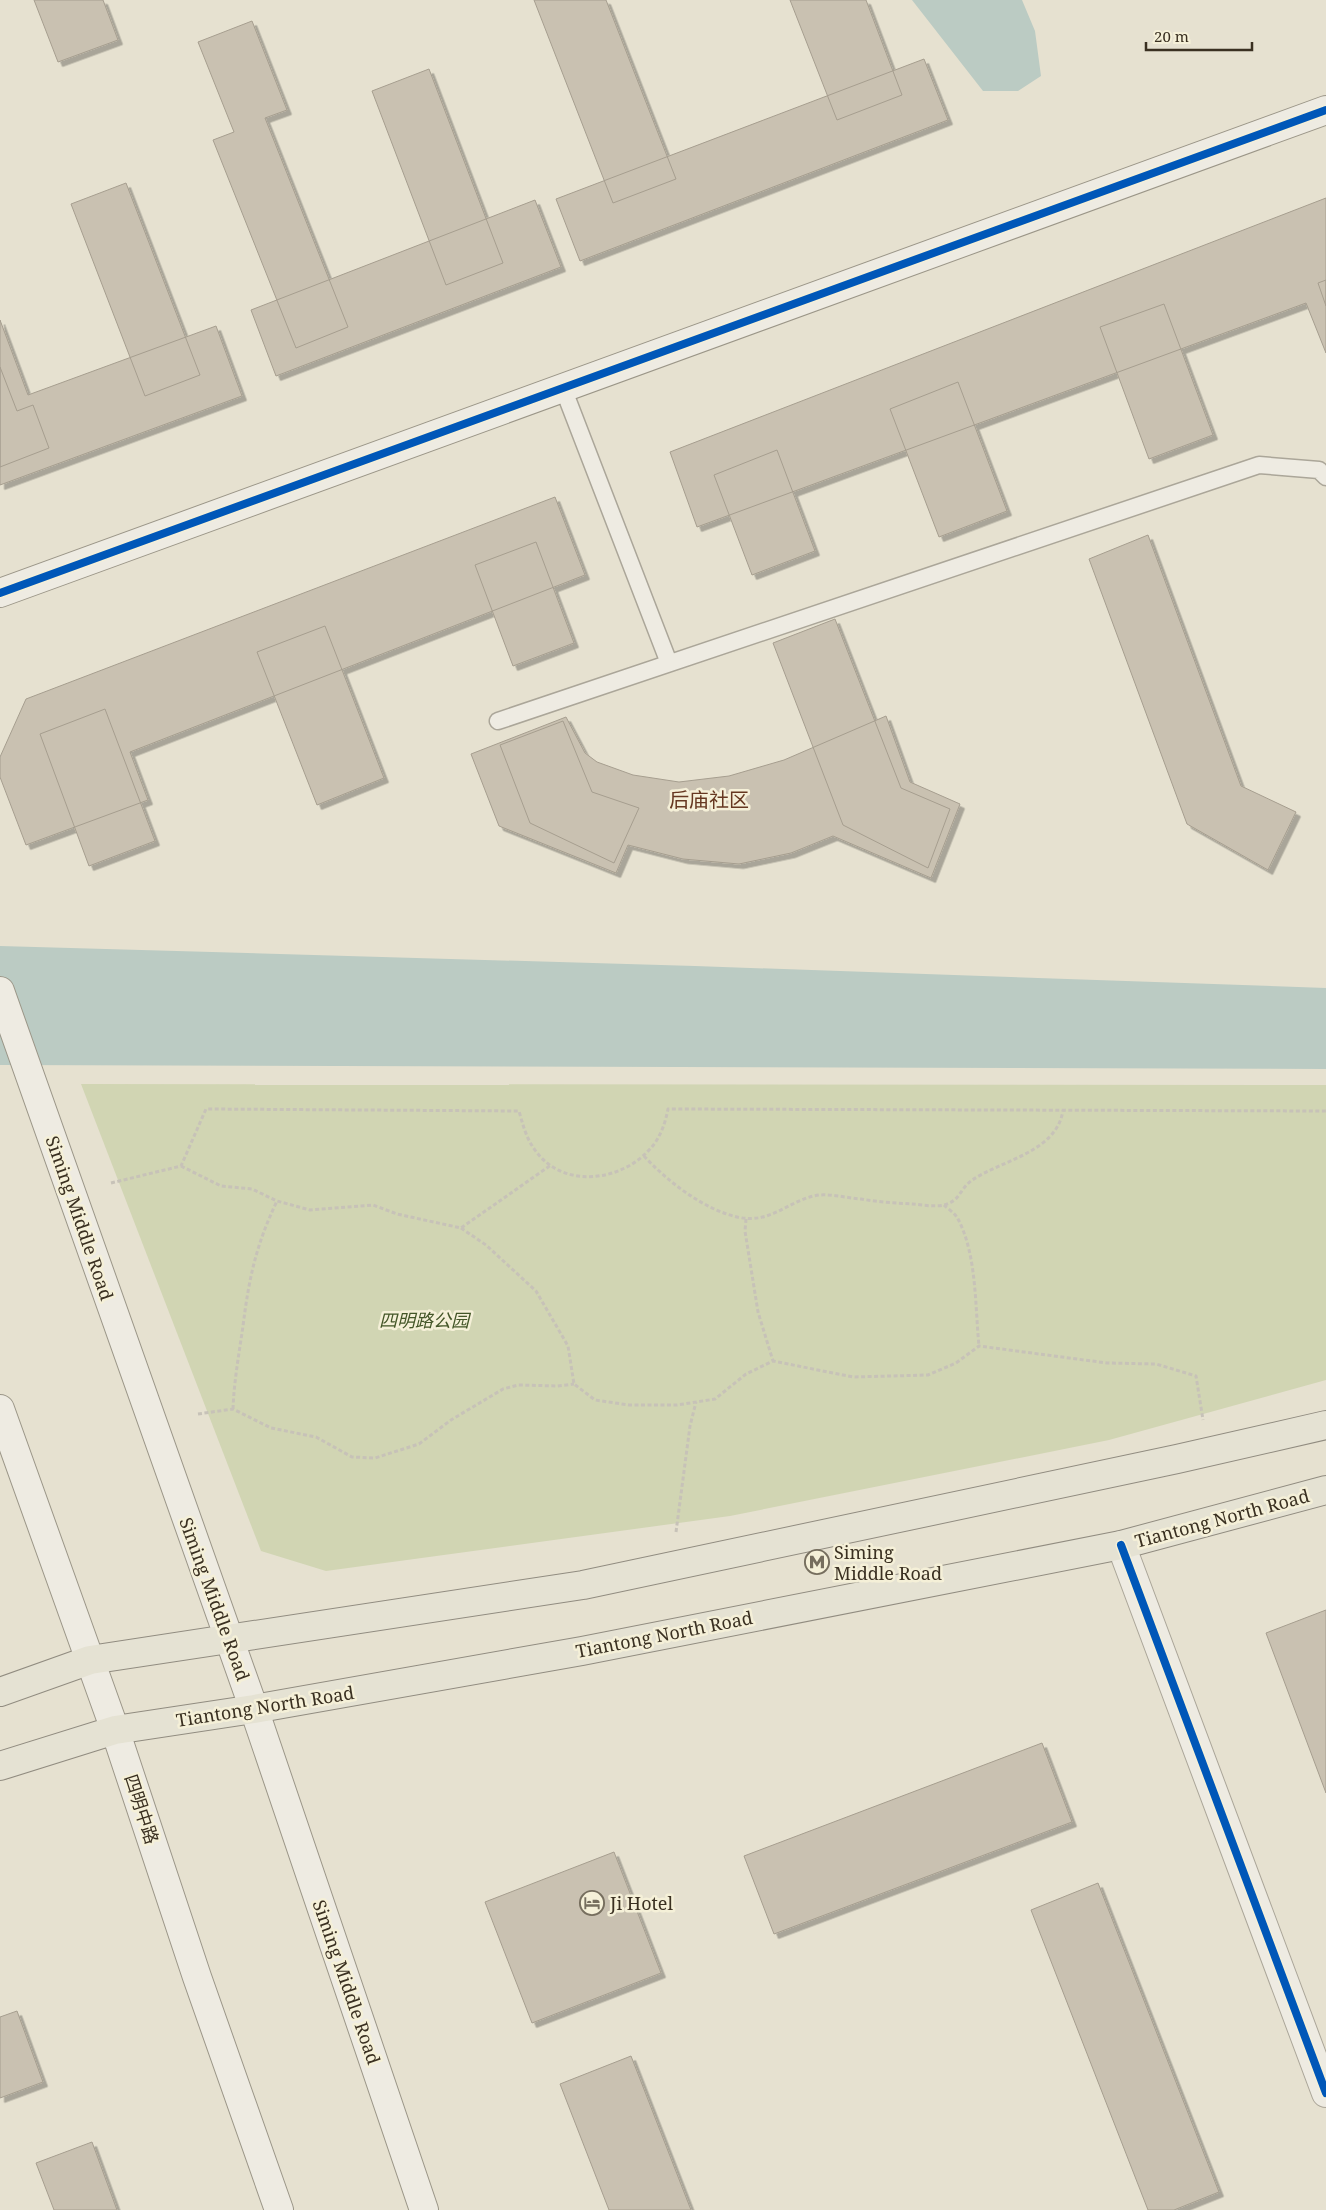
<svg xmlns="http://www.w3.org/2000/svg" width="1326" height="2210" viewBox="0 0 1326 2210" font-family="'Noto Serif','Noto Sans SC',serif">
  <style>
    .park { fill: #d1d5b3 }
    .water { fill: #bbcbc3 }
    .building { fill: #c9c1b1; stroke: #a69e8f; filter: url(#shadow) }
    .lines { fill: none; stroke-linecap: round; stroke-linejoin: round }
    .lane-casing { stroke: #aba699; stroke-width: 19 }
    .street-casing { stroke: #aba699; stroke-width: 30 }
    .secondary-casing { stroke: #9b9688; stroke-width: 30 }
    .primary-casing { stroke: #918c80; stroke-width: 30 }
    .path { stroke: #c7c2b8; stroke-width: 3; stroke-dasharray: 4 2.5; stroke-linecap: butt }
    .lane { stroke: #eeebe2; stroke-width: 16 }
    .street { stroke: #eeebe2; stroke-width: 28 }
    .secondary { stroke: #eeebe2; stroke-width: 28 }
    .primary { stroke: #e5e2d3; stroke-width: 28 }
    .cycleway-casing { stroke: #f5f0d8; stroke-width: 11 }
    .cycleway { stroke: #0057b8; stroke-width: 8 }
    .labels { text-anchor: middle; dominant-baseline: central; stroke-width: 5; stroke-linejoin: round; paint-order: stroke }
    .street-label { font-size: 18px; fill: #3a3021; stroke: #f5f0d8 }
    .park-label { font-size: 18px; font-style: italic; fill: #445628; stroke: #f5f0d8 }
    .poi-label { font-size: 18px; fill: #3a3021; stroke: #f5f0d8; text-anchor: start }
    .quarter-label { font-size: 20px; fill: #663821; stroke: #f5f0d8 }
  </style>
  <defs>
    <filter id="shadow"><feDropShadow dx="4.5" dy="4.5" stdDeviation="0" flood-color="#0004"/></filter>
  </defs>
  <rect width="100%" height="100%" fill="#e6e1d0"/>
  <path class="park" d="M 81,1084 L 1326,1085 L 1326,1380 L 1109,1440 L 730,1516 L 326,1571 L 261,1551 Z"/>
  <path class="water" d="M 912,0 L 1022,0 L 1035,31 L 1041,76 L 1018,91 L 983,91 Z
    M 0,946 L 695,966 L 1326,988 L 1326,1069 L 0,1065 Z"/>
  <path class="building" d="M 34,0 L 103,0 L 118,40 L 58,62 Z
    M 534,0 L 606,0 L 676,179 L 613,203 Z
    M 790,0 L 866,0 L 902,95 L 837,120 Z
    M 252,21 L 287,110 L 265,118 L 348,327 L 296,348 L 213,140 L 234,132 L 198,42 Z
    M 924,59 L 948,120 L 580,261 L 556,199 Z
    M 429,69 L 503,263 L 446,285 L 372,91 Z
    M 126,183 L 200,375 L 145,396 L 71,204 Z
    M 1326,198 L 1326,353 L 1306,303 L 697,527 L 670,452 Z
    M 535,200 L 561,267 L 276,376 L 251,310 Z
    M 1326,280 L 1326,306 L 1318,283 Z
    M 1164,304 L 1213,435 L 1149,459 L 1100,327 Z
    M 0,320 L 28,395 L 216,326 L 242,396 L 0,485 Z
    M 0,367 L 17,411 L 33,405 L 49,448 L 0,467 Z
    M 958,382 L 1007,511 L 939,537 L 890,409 Z
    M 777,450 L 815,551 L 752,575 L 714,475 Z
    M 555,497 L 585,575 L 130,752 L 148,800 L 26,845 L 0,777 L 0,757 L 26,699 Z
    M 1148,535 L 1241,786 L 1296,812 L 1268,870 L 1187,824 L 1089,559 Z
    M 536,542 L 574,643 L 513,666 L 475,565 Z
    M 835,619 L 901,788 L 950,809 L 928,868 L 843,825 L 773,643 Z
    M 325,626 L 384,778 L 317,805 L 257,652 Z
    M 105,709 L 155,841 L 89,866 L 40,734 Z
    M 886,716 L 910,782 L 960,804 L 931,878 L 833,836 L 791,853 L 739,864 L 683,859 L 628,845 L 616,873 L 499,826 L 471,754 L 566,717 L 585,753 L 597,762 L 633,775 L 679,782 L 729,776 L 784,760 Z
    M 563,721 L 592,792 L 639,808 L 614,863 L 530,823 L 500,745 Z
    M 1326,1610 L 1326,1793 L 1266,1633 Z
    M 1042,1743 L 1072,1822 L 774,1934 L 744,1856 Z
    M 614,1852 L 661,1973 L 532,2023 L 485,1902 Z
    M 1098,1883 L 1219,2192 L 1174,2210 L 1148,2210 L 1031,1910 Z
    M 17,2011 L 43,2082 L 0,2098 L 0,2017 Z
    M 631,2056 L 691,2210 L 609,2210 L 560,2084 Z
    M 92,2142 L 117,2210 L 54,2210 L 36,2163 Z"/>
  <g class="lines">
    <defs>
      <path id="lane" d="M 563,388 L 669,663
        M 498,721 L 1259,465 L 1319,470 L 1326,477"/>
      <path id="street" d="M 1121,1545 L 1326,2093"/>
      <path id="secondary" d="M 0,593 L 1326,110
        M 0,991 L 254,1709 L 424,2210
        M 0,1409 L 115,1730 L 197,1977 L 279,2210"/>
      <path id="primary" d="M 0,1692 L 90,1660 L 583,1585 L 1177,1459 L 1326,1425
        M 0,1766 L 115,1730 L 254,1709 L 582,1651 L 1121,1545 L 1326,1490"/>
    </defs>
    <use href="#lane" class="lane-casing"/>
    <use href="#street" class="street-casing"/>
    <use href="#secondary" class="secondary-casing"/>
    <use href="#primary" class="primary-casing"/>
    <path class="path" d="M 644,1156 C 667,1181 703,1209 737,1217 C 772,1225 789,1199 819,1195 C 833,1194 847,1198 861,1199 C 878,1202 896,1203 913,1204 C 922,1205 935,1207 944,1205 C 960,1201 960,1189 971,1181 C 1000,1160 1057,1153 1063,1110
      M 181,1166 L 221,1186 L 252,1189 L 277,1201 L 310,1210 L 373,1205 L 397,1214 L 461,1228 L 551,1165
      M 111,1183 L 181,1166 L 206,1109 L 519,1111 C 523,1125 526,1138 535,1150 C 562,1189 620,1182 649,1150 C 660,1139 665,1124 668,1109 L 1326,1111
      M 944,1205 C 948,1209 955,1213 958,1219 C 977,1255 975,1307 979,1346
      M 746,1219 L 745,1231 L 758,1312 L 773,1361
      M 461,1228 L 486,1245 L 536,1291 L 568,1346 L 574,1384 L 595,1400 L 629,1405 L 677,1405 L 715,1399 L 746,1374 L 773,1361 L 853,1377 L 928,1375 L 956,1363 L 979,1346 L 1107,1363 L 1156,1364 L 1196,1376 L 1203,1420
      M 233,1409 C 234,1381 239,1354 243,1326 C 249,1278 256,1245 277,1201
      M 198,1414 L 233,1409 L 271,1428 L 316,1437 L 352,1457 L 375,1458 L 419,1444 L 451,1420 L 503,1389 L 518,1385 L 557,1386 L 574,1384
      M 676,1532 L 690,1426 L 696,1402"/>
    <use href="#lane" class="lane"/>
    <use href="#street" class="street"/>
    <use href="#secondary" class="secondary"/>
    <use href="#primary" class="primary"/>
    <defs>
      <path id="cycleway" d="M 0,593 L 1326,110
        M 1121,1545 L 1326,2093"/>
    </defs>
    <use href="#cycleway" class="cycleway-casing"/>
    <use href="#cycleway" class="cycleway"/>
  </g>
  <defs>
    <symbol id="metro-ring" viewBox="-11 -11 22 22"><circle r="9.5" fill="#f5f0d8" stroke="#766e5e" stroke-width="1.5"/><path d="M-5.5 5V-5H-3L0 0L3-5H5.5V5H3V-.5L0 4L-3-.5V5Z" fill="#766e5e"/></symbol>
    <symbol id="hotel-ring" viewBox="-11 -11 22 22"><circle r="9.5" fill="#f5f0d8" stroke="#766e5e" stroke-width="1.5"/><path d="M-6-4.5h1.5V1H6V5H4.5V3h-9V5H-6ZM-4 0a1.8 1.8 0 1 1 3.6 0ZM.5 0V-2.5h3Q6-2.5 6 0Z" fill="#766e5e"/></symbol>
  </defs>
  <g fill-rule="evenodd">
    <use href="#metro-ring" x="803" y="1548" width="28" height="28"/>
    <use href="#hotel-ring" x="578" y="1889" width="28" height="28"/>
  </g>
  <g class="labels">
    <g class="street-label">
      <text transform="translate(80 1218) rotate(71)">Siming Middle Road</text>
      <text transform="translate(1222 1518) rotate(-15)">Tiantong North Road</text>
      <text transform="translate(215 1599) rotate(70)">Siming Middle Road</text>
      <text transform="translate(664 1634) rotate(-11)">Tiantong North Road</text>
      <text transform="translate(265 1706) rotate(-9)">Tiantong North Road</text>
      <text transform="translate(142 1809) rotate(72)">四明中路</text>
      <text transform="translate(347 1982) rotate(71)">Siming Middle Road</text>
    </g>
    <g class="park-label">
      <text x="424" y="1320">四明路公园</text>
    </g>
    <g class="poi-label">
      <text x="834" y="1552">Siming<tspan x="834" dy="21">Middle Road</tspan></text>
      <text x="610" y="1903">Ji Hotel</text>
    </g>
    <g class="quarter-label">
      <text x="709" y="799">后庙社区</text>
    </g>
  </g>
  <path d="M1146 42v8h106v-8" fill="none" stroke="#3a3021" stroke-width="2.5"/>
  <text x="1154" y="42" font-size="15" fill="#3a3021" stroke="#f5f0d8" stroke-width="4" paint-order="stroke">20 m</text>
</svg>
